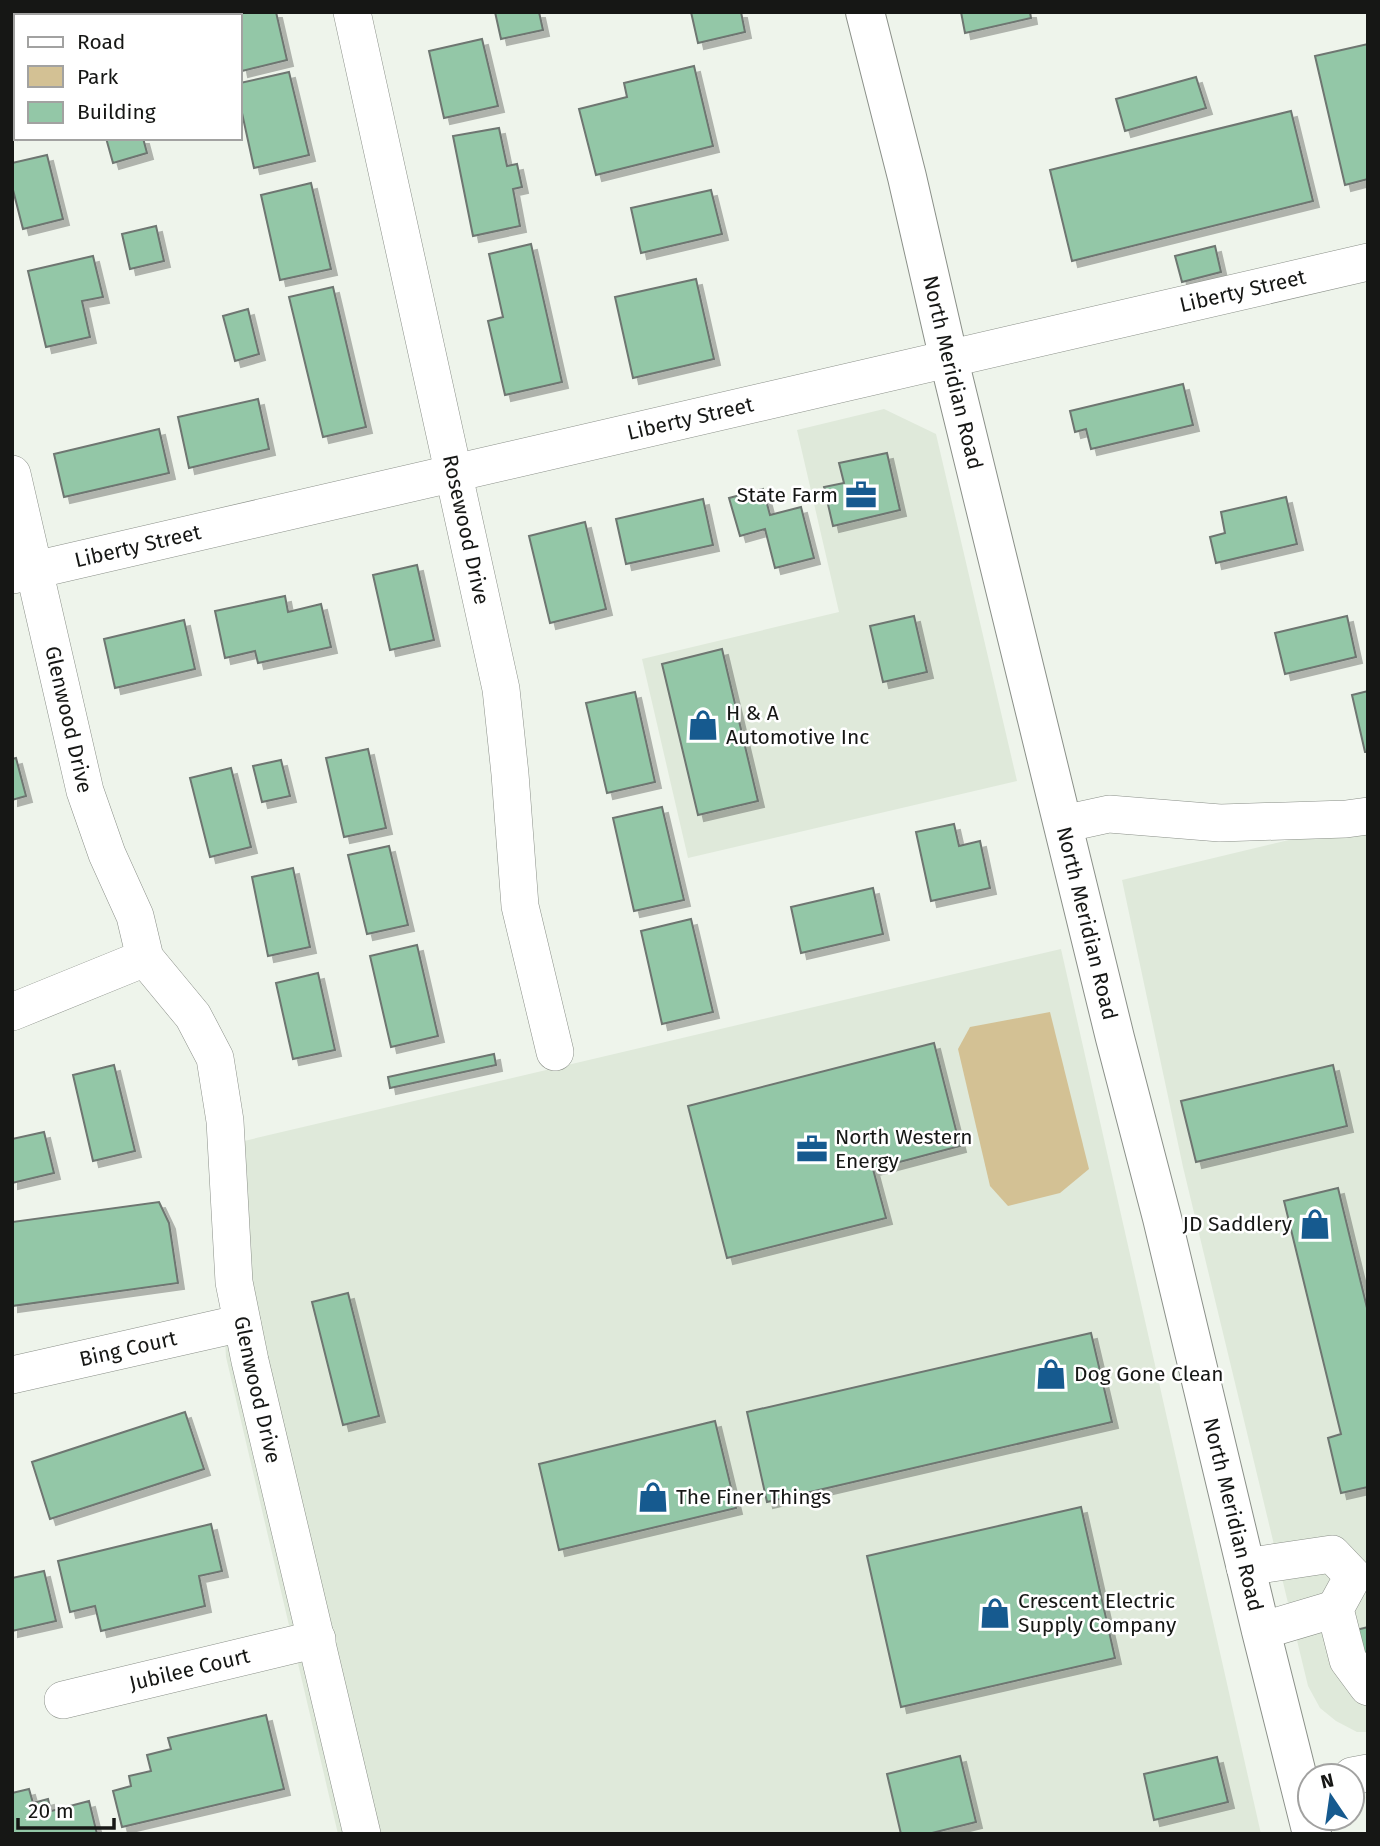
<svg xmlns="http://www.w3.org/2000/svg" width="1380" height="1846" viewBox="0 0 1380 1846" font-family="'Fira Sans',sans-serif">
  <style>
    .built { fill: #dfe9da }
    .green { fill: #d3c194 }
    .building { fill: #93c7a7; stroke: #6e7671; stroke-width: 2; filter: url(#shadow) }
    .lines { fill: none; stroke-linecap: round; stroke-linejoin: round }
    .minor-casing { stroke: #8b9089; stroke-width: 38 }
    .major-casing { stroke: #8b9089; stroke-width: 40 }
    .minor { stroke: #fff; stroke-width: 37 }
    .major { stroke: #fff; stroke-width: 38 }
    .labels { text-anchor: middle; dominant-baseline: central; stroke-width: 5; stroke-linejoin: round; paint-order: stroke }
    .street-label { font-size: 21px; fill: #161715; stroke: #fff }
    .poi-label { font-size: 21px; fill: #161715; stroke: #fff; text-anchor: start }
  </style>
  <defs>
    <filter id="shadow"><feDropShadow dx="6" dy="6" stdDeviation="0" flood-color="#0004"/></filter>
  </defs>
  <rect width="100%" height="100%" fill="#eef4eb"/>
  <path class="built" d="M 884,409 L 936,434 L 1017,781 L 688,858 L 642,659 L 839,612 L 797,430 Z
    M 1368,821 L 1368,1732 L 1357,1732 L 1336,1721 L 1320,1708 L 1308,1686 L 1183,1167 L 1122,880 Z
    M 1061,949 L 1261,1834 L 338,1834 L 226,1357 L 214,1148 Z"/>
  <path class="green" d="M 1050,1012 L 1089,1169 L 1060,1193 L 1008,1206 L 990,1186 L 958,1049 L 970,1027 Z"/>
  <path class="building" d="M 228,12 L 276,12 L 287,60 L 242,71 L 240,61 L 240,16 L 229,16 Z
    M 495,12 L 539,12 L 543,30 L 501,39 Z
    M 691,12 L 741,12 L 745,32 L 698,43 Z
    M 961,12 L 1030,12 L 1031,18 L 965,33 Z
    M 482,39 L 498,106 L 444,118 L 429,51 Z
    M 1368,44 L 1368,179 L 1345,185 L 1315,56 Z
    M 16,66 L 16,133 L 12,134 L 12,67 Z
    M 694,66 L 713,146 L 596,175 L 579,109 L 627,97 L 624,83 Z
    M 289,72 L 309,155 L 254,168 L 240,104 L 240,83 Z
    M 1196,77 L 1206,108 L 1125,131 L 1116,99 Z
    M 1291,111 L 1313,201 L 1072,261 L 1050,170 Z
    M 499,128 L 507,166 L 517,164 L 522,187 L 513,189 L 520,226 L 473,236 L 453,136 Z
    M 106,138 L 143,138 L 147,153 L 113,163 Z
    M 47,155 L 63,219 L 23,229 L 12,186 L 12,163 Z
    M 311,183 L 331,269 L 280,280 L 261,195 Z
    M 711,190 L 722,234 L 641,253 L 631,208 Z
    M 156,226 L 164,261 L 130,269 L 122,234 Z
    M 531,244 L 562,382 L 505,395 L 488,321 L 503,317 L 489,254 Z
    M 1215,246 L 1221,272 L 1182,282 L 1175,256 Z
    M 93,256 L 103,297 L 82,301 L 90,337 L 46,347 L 28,271 Z
    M 696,279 L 714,359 L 633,378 L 615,297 Z
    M 333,287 L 366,427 L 323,437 L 289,297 Z
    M 248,309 L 259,354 L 235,361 L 223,316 Z
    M 1183,384 L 1193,425 L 1091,449 L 1086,429 L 1075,432 L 1070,411 Z
    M 258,399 L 269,449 L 189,468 L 178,417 Z
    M 159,429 L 169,473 L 64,497 L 54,454 Z
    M 887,453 L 900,510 L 833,526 L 824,487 L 844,483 L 839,463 Z
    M 763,489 L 770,515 L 801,507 L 814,558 L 775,568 L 765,529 L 740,536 L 729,498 Z
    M 1286,497 L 1297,544 L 1216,563 L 1210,537 L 1225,533 L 1221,512 Z
    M 703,499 L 713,545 L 626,564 L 616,519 Z
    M 585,522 L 606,609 L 550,623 L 529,536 Z
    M 417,565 L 434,640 L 390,650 L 373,575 Z
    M 285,596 L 288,612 L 321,604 L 331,647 L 258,663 L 255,651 L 225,658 L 215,611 Z
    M 914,616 L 927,672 L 883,682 L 870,626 Z
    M 1347,616 L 1356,657 L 1285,674 L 1275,633 Z
    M 184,620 L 195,669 L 115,688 L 104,639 Z
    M 722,649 L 758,801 L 698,815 L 662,664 Z
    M 1368,691 L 1368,752 L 1365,752 L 1352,695 Z
    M 635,692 L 655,782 L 607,793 L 586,703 Z
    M 368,749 L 386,828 L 344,837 L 326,758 Z
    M 16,758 L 26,796 L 12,800 L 12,759 Z
    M 281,760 L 290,796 L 262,802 L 253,766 Z
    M 231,768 L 251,847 L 210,857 L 190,778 Z
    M 662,807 L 684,900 L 634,911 L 613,818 Z
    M 954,824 L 959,846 L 980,841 L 990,888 L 931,901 L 916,832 Z
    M 389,846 L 408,925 L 367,934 L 348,855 Z
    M 293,868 L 310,947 L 268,956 L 252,877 Z
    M 873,888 L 883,934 L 801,953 L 791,907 Z
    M 691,919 L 713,1012 L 662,1024 L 641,931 Z
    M 417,945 L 438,1036 L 391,1047 L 370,956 Z
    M 318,973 L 335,1050 L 293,1059 L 276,983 Z
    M 934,1043 L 960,1146 L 873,1169 L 886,1218 L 727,1258 L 688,1106 Z
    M 494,1054 L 496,1065 L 390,1088 L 388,1077 Z
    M 114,1065 L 135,1151 L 93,1161 L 73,1075 Z
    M 1333,1065 L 1347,1126 L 1196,1162 L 1181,1101 Z
    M 44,1132 L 54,1173 L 12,1183 L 12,1139 Z
    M 1338,1188 L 1368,1312 L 1368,1487 L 1341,1493 L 1328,1438 L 1341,1434 L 1284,1201 Z
    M 159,1202 L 169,1223 L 178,1283 L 12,1306 L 12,1222 Z
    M 348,1293 L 379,1416 L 343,1425 L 312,1302 Z
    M 1091,1333 L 1112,1422 L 767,1502 L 747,1412 Z
    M 185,1412 L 204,1469 L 50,1519 L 32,1462 Z
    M 715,1421 L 736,1508 L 559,1550 L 539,1464 Z
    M 1081,1507 L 1115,1658 L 901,1707 L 867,1556 Z
    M 211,1524 L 222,1571 L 199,1576 L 205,1606 L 101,1631 L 95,1606 L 70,1612 L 58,1561 Z
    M 44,1571 L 56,1621 L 12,1631 L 12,1578 Z
    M 1368,1627 L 1368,1657 L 1362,1658 L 1356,1630 Z
    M 266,1715 L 284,1789 L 122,1827 L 113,1791 L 131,1786 L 129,1776 L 151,1771 L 147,1755 L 171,1749 L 168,1738 Z
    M 960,1756 L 976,1822 L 928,1834 L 901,1834 L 887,1774 Z
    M 1217,1757 L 1228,1802 L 1154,1820 L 1144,1774 Z
    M 29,1789 L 33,1803 L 48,1799 L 51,1811 L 89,1801 L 97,1834 L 12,1834 L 12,1793 Z"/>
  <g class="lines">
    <defs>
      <g id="minor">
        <path id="s1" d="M 352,12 L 501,689 L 510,774 L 520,906 L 555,1052"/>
        <path id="s2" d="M 12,474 L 85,791 L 107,854 L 135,916 L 145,958 L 193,1016 L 215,1058 L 225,1121 L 234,1282 L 250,1361 L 362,1834"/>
        <path id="s3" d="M 13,575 L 1368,262"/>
        <path d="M 1063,824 L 1109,814 L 1220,823 L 1346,819 L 1368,816"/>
        <path d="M 12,1012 L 145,958"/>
        <path id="s4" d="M 12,1375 L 242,1323"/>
        <path d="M 1245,1567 L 1332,1554 L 1353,1576 L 1335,1609 L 1348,1660 L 1368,1687"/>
        <path d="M 1261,1631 L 1335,1609"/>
        <path id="s5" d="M 63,1700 L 317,1639"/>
        <path d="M 1352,1776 L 1368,1773"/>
      </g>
      <g id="major">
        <path id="s6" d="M 865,12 L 907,177 L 949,360 L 1115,1038 L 1162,1218 L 1261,1631 L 1312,1834"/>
      </g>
    </defs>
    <use href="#minor" class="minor-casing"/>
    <use href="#major" class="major-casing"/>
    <use href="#minor" class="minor"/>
    <use href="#major" class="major"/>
  </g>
  <defs>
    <symbol id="office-bare" viewBox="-9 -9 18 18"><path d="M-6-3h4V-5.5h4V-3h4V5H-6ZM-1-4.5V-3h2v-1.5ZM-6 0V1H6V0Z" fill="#165a8f" stroke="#fff" stroke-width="2.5" paint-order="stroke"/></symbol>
    <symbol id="shop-bare" viewBox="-9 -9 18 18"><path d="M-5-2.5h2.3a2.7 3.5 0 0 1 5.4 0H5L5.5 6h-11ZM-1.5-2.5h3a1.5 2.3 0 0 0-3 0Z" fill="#165a8f" stroke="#fff" stroke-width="2.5" paint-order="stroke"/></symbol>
  </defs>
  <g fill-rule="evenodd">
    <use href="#office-bare" x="839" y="473" width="44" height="44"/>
    <use href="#shop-bare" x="681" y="703" width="44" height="44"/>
    <use href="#office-bare" x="790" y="1127" width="44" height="44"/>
    <use href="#shop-bare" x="1293" y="1202" width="44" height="44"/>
    <use href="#shop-bare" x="1029" y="1352" width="44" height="44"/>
    <use href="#shop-bare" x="631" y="1475" width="44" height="44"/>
    <use href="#shop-bare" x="973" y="1591" width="44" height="44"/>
  </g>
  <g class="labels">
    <g class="street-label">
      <text stroke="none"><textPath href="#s3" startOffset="1262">Liberty Street</textPath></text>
      <text stroke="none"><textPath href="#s6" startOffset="371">North Meridian Road</textPath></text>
      <text stroke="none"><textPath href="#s3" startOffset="695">Liberty Street</textPath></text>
      <text stroke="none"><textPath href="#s1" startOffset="530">Rosewood Drive</textPath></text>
      <text stroke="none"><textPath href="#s3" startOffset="128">Liberty Street</textPath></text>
      <text stroke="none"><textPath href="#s2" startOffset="252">Glenwood Drive</textPath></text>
      <text stroke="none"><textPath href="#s6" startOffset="938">North Meridian Road</textPath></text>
      <text stroke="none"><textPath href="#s4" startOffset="119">Bing Court</textPath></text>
      <text stroke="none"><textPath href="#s2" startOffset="961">Glenwood Drive</textPath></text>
      <text stroke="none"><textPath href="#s6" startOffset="1547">North Meridian Road</textPath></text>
      <text stroke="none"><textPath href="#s5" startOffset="130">Jubilee Court</textPath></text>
    </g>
    <g class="poi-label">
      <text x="838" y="495" text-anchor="end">State Farm</text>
      <text x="726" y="713">H &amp; A<tspan x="726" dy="24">Automotive Inc</tspan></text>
      <text x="835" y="1137">North Western<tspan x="835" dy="24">Energy</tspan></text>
      <text x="1292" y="1224" text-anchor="end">JD Saddlery</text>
      <text x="1074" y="1374">Dog Gone Clean</text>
      <text x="676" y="1497">The Finer Things</text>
      <text x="1018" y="1601">Crescent Electric<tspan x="1018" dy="24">Supply Company</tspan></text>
    </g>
  </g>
  <rect width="1380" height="1846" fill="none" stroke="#161715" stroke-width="28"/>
  <rect x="14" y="14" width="228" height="126" fill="#ffffff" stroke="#a2a2a1" stroke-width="2"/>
  <rect x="28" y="37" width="35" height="10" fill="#ffffff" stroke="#a2a2a1" stroke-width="2"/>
  <text x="77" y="49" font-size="21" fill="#161715">Road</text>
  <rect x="28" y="66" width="35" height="21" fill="#d3c194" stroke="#a2a2a1" stroke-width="2"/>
  <text x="77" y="84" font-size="21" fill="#161715">Park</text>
  <rect x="28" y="102" width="35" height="21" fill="#93c7a7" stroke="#a2a2a1" stroke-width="2"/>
  <text x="77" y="119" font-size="21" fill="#161715">Building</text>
  <g transform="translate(1331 1797) rotate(347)"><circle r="33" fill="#ffffff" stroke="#a2a2a1" stroke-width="2"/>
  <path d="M0-5L12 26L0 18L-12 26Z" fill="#165a8f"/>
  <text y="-10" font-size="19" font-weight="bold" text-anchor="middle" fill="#161715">N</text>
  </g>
  <path d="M18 1818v10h96v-10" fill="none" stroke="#161715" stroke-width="3.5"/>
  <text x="28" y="1818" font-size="21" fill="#161715" stroke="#ffffff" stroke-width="5" paint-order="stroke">20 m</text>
</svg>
